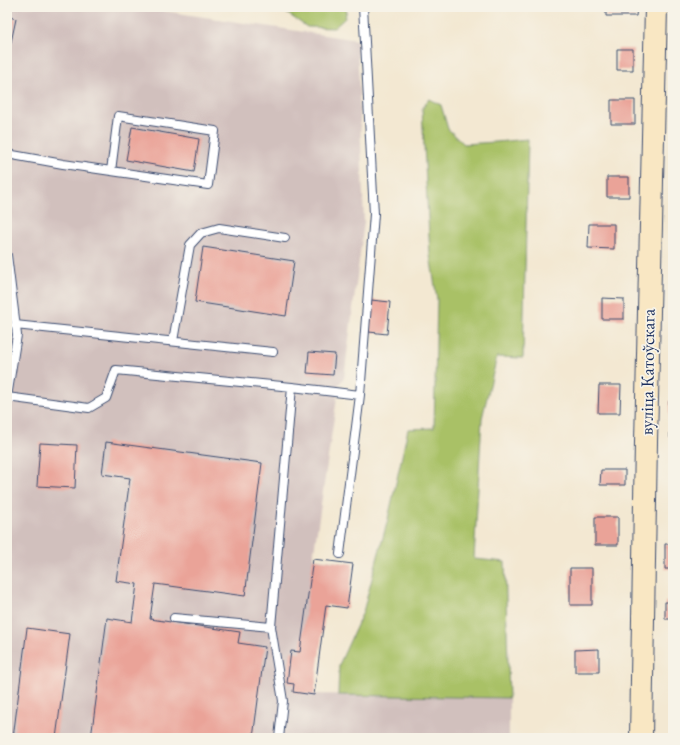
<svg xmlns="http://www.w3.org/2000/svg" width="680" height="745" viewBox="0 0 680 745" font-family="'EB Garamond',serif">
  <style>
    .industrial { fill: #d1c0bd }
    .green { fill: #a9c166; stroke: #627862 }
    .building { fill: #eaa398 }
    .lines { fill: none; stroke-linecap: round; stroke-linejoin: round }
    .service-casing { stroke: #3b4b6f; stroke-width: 10 }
    .secondary-casing { stroke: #3b4b6f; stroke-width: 24 }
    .service { stroke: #fff; stroke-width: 8 }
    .secondary { stroke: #f9e7c3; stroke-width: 22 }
    .labels { text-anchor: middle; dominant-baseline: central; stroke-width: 3.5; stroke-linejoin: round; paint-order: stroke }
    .street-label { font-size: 18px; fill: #1b2f5e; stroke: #f7f3e8 }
  </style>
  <rect width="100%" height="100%" fill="#f7f3e8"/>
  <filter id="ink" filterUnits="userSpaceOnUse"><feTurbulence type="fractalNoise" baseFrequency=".025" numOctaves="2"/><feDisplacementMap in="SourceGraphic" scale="8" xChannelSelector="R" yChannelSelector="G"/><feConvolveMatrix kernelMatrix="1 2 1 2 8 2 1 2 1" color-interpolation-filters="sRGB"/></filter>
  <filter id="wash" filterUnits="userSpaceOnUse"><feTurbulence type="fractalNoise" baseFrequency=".012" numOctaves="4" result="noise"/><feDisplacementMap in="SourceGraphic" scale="16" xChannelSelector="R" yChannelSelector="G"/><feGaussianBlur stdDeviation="0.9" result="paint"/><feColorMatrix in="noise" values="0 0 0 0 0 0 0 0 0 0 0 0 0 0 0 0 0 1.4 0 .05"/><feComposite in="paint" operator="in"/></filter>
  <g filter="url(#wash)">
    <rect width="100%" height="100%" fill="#f3e8d2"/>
    <path class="industrial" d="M 7,7 L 138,7 L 357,40 L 364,222 L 344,378 L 339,384 L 313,558 L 353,564 L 347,608 L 326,605 L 314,694 L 509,698 L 509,738 L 7,738 Z"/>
    <path class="green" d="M 281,7 L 347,7 L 347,8 L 345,18 L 334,28 L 307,27 L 282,10 Z
      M 429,99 L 441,105 L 448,129 L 464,144 L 496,142 L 528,139 L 523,358 L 497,357 L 482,418 L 474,559 L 505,562 L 509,698 L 338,695 L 339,665 L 363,612 L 388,519 L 408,429 L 434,428 L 437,299 L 430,255 L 422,109 Z"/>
    <g id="blocks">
      <path class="building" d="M 606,7 L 637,7 L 636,16 L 606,16 Z
        M 7,16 L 16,19 L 8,56 L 7,56 Z
        M 617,49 L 633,49 L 633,70 L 617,70 Z
        M 611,100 L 635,100 L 635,124 L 611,124 Z
        M 132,127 L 199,139 L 194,172 L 126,160 Z
        M 607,177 L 629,177 L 629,197 L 607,197 Z
        M 589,224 L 614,224 L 614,249 L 588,248 Z
        M 203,247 L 294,261 L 286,316 L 195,302 Z
        M 602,298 L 624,299 L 624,319 L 602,319 Z
        M 371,300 L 390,302 L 387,334 L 369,332 Z
        M 309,352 L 335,354 L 333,375 L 307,373 Z
        M 671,361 L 673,361 L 673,383 L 671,383 Z
        M 599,385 L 621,385 L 620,413 L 598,413 Z
        M 669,401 L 673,401 L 673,438 L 670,438 Z
        M 106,442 L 262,463 L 245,596 L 155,584 L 150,619 L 240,632 L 238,643 L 265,647 L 253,738 L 91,738 L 107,618 L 132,622 L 137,584 L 116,581 L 130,478 L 102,474 Z
        M 40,443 L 77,445 L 75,488 L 37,486 Z
        M 601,470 L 625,470 L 625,485 L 600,485 Z
        M 595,517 L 618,517 L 618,545 L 595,545 Z
        M 665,544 L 673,544 L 673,569 L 665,569 Z
        M 313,559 L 353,564 L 347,608 L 326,605 L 314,695 L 293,692 L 294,684 L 287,683 L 291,651 L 300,652 Z
        M 570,568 L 592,568 L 592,605 L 570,605 Z
        M 665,602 L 673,602 L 673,619 L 665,619 Z
        M 27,628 L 70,634 L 56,738 L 13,738 Z
        M 599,649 L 599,672 L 575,672 L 575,650 Z"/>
    </g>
  </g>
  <g filter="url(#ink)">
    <use href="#blocks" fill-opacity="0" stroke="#3b4b6f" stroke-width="1"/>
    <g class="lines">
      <defs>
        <path id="service" d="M 7,154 L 63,164 L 208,185 L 215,131 L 118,116 L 111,171
          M 7,255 L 17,335 L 7,397
          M 15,325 L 273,352
          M 173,341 L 190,245 L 201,233 L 219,228 L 285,238
          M 292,387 L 360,395
          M 7,399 L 7,397 L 89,408 L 106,398 L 116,370 L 292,387 L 271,627 L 174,618
          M 340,554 L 360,395 L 374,214 L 365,42 L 363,7
          M 271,627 L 283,701 L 279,738"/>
        <path id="secondary" d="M 641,738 L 646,442 L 656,7"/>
      </defs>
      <use href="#service" class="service-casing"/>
      <use href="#secondary" class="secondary-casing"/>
      <use href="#service" class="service"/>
      <use href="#secondary" class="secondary"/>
    </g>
  </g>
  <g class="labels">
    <g class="street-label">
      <text transform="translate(647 372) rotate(-89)">вуліца Катоўскага</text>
    </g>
  </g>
  <rect width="680" height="745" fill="none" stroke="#f7f3e8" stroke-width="24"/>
</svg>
